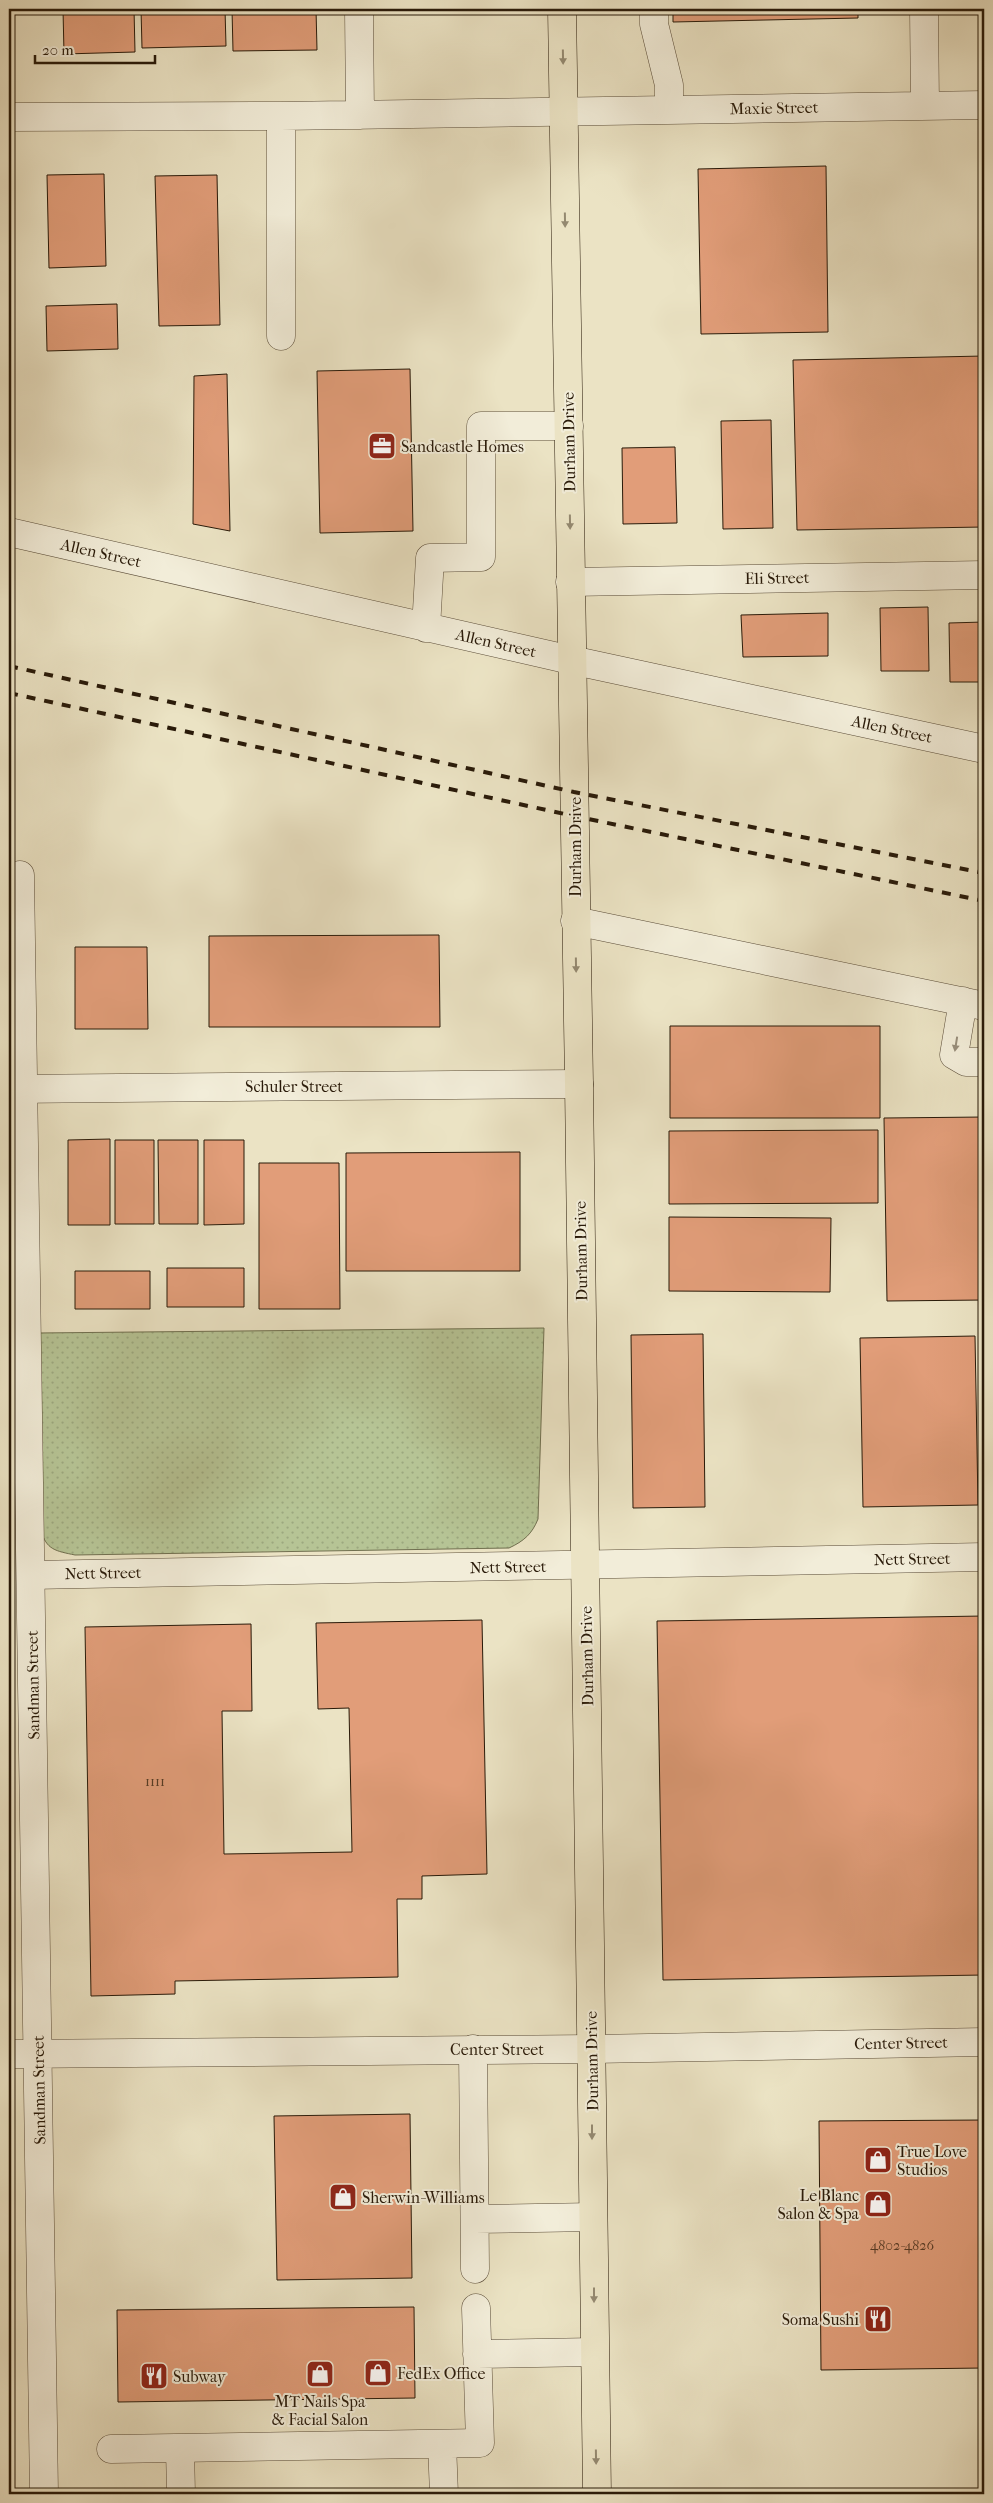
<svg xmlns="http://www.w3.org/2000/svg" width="993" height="2503" viewBox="0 0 993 2503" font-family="'IM FELL French Canon',serif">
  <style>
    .grass { fill: url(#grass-dots); stroke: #706f4f }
    .building { fill: #e19d79; stroke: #291a09 }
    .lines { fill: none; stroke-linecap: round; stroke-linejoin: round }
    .minor-casing { stroke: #5a4c38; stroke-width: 29 }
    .major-casing { stroke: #291a09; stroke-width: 29 }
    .minor { stroke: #f2edd9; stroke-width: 28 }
    .major { stroke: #ebe3c4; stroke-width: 28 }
    .rail { stroke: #291a09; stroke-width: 4; stroke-dasharray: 9 9; stroke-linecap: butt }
    .oneway { fill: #948970 }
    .oneway2 { fill: #988e7b }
    .labels { text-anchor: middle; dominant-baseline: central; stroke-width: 4; stroke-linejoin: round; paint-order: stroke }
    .number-label { font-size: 14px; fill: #573b25 }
    .street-label { font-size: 16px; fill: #291a09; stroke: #f2edd9 }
    .poi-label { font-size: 16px; fill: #291a09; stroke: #f2edd9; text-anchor: start }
  </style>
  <defs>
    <pattern id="grass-dots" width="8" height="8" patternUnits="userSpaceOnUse" patternTransform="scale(1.25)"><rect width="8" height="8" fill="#b6c495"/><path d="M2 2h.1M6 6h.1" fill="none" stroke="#9ca87f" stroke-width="1.8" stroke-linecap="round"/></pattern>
  </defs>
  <rect width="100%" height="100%" fill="#ebe3c4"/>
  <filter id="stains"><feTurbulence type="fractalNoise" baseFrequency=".004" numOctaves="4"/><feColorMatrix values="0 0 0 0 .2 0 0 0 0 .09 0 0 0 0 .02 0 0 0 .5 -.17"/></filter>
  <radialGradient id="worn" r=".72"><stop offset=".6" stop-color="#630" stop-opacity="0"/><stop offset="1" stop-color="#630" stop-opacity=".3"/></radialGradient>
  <path class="grass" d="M 544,1328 L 538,1519 C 532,1534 524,1541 509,1548 L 75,1555 C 56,1551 46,1550 41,1530 L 37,1333 Z"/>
  <path class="building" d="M 63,9 L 134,9 L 135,52 L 64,54 Z
    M 141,9 L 225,9 L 226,46 L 142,48 Z
    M 232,9 L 316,9 L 317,50 L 233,51 Z
    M 673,9 L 858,9 L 858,18 L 673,22 Z
    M 826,166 L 828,332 L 701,334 L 698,169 Z
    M 104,174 L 106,266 L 49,268 L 47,175 Z
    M 217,175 L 220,325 L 159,326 L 155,176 Z
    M 117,304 L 118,349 L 47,351 L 46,306 Z
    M 984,356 L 984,527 L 797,530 L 793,360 Z
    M 410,369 L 413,531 L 320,533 L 317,371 Z
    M 227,374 L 230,531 L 193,524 L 194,376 Z
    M 771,420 L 773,528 L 723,529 L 721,421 Z
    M 675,447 L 677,523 L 623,524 L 622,448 Z
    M 928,607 L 929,671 L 881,671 L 880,608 Z
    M 828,613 L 828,656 L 743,657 L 741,615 Z
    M 984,622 L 984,682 L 950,682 L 949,623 Z
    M 439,935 L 440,1027 L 209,1027 L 209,936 Z
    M 75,947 L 147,947 L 148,1029 L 75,1029 Z
    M 670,1026 L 880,1026 L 880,1118 L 670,1118 Z
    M 984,1117 L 984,1300 L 887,1301 L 884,1118 Z
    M 878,1130 L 878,1203 L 669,1204 L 669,1131 Z
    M 110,1139 L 110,1225 L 68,1225 L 68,1140 Z
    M 115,1140 L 154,1140 L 154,1224 L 115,1224 Z
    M 158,1140 L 198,1140 L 198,1224 L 159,1224 Z
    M 204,1140 L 244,1140 L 244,1224 L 204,1225 Z
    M 520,1152 L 520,1271 L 346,1271 L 346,1153 Z
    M 259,1163 L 339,1163 L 340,1309 L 259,1309 Z
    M 669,1217 L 831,1218 L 830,1292 L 669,1291 Z
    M 167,1268 L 244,1268 L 244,1307 L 167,1307 Z
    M 75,1271 L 150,1271 L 150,1309 L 75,1309 Z
    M 703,1334 L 705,1507 L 633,1508 L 631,1335 Z
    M 975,1336 L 978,1505 L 863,1507 L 860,1338 Z
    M 984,1616 L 984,1975 L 663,1980 L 657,1621 Z
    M 482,1620 L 487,1874 L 422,1876 L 422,1899 L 397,1899 L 398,1977 L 175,1981 L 175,1994 L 91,1996 L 85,1627 L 251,1624 L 252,1711 L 222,1711 L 224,1854 L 352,1852 L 349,1708 L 318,1709 L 316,1623 Z
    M 410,2114 L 412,2278 L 277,2280 L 274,2116 Z
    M 984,2120 L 984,2368 L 821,2370 L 819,2121 Z
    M 414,2307 L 415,2398 L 118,2402 L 117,2310 Z"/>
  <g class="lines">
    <defs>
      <path id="minor" d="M 359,9 L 360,115
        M 654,9 L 654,24 L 669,85 L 669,109
        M 924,9 L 925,106
        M 281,116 L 281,336
        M 9,117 L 281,116 L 984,105
        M 9,532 L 571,660 L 984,749
        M 570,582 L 984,575
        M 426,628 L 430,558 L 481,557 L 481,426 L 569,426
        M 20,875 L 44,2494
        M 575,921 L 984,1006
        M 963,1001 L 954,1055 L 966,1062 L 984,1062
        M 9,1089 L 579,1084
        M 31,1575 L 984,1557
        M 473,2049 L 475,2269
        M 9,2054 L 592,2049 L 984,2042
        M 475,2219 L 593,2217
        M 477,2354 L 594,2352
        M 442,2444 L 444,2494
        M 180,2448 L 181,2494
        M 111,2449 L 480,2443 L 476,2308"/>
      <path id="major" d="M 562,9 L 579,1084 L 597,2494"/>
    </defs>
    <use href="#minor" class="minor-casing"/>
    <use href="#major" class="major-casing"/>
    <use href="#minor" class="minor"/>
    <use href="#major" class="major"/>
    <path class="rail" d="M 9,666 L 574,792 L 984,873
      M 9,693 L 574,816 L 984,901"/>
  </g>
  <defs><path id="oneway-solid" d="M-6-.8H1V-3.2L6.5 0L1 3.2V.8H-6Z" transform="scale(1.25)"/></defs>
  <g class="oneway">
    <use href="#oneway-solid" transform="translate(563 57) rotate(89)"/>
    <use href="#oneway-solid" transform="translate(565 220) rotate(89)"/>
    <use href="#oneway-solid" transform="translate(570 522) rotate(89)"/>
    <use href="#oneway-solid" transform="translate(576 965) rotate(89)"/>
    <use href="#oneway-solid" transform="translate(592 2132) rotate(90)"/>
    <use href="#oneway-solid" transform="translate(594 2295) rotate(90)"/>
    <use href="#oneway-solid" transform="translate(596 2457) rotate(89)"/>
  </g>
  <use class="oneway2" href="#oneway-solid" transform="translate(956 1044) rotate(99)"/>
  <defs>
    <symbol id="office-square" viewBox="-11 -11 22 22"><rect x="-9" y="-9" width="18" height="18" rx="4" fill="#8f2418" stroke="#f2edd9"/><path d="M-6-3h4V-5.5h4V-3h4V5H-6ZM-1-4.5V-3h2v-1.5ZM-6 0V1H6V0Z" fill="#fff"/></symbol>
    <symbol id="shop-square" viewBox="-11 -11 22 22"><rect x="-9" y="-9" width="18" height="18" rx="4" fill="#8f2418" stroke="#f2edd9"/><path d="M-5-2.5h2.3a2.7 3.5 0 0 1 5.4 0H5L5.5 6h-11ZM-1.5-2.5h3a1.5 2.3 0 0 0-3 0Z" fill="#fff"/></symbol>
    <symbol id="restaurant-square" viewBox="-11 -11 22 22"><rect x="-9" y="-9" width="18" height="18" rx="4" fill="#8f2418" stroke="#f2edd9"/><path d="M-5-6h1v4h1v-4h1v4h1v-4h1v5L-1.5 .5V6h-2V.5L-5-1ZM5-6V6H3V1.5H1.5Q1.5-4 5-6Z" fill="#fff"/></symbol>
  </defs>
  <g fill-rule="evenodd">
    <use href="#office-square" x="366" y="430" width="32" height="32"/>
    <use href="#shop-square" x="862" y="2144" width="32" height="32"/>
    <use href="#shop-square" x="327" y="2181" width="32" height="32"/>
    <use href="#shop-square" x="862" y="2188" width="32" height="32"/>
    <use href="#restaurant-square" x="862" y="2303" width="32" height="32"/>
    <use href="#shop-square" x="362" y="2357" width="32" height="32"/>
    <use href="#shop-square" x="304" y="2358" width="32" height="32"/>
    <use href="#restaurant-square" x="138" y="2360" width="32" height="32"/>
  </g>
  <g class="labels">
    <g class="number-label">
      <text x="155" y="1781">1111</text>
      <text x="902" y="2245">4802-4826</text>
    </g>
    <g class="street-label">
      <text transform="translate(774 108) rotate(-1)">Maxie Street</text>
      <text transform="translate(569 442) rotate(-91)">Durham Drive</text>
      <text transform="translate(101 553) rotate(13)">Allen Street</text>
      <text transform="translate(777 578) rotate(-1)">Eli Street</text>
      <text transform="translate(496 643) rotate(13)">Allen Street</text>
      <text transform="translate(892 729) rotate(12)">Allen Street</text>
      <text transform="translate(575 847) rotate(-90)">Durham Drive</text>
      <text x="294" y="1086">Schuler Street</text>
      <text transform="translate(581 1251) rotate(-91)">Durham Drive</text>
      <text transform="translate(912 1559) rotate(-1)">Nett Street</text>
      <text transform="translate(508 1567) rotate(-1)">Nett Street</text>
      <text transform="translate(103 1573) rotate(-1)">Nett Street</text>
      <text transform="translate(587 1656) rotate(-91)">Durham Drive</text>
      <text transform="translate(33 1685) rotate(-91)">Sandman Street</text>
      <text transform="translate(901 2043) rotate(-1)">Center Street</text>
      <text x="497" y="2049">Center Street</text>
      <text transform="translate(592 2061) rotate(-91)">Durham Drive</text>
      <text transform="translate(39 2090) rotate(-91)">Sandman Street</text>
    </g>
    <g class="poi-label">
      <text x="401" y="446">Sandcastle Homes</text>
      <text x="897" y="2151">True Love<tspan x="897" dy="18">Studios</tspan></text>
      <text x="859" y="2195" text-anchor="end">Le Blanc<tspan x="859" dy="18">Salon &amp; Spa</tspan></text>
      <text x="362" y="2197">Sherwin-Williams</text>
      <text x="859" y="2319" text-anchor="end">Soma Sushi</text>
      <text x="397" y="2373">FedEx Office</text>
      <text x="173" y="2376">Subway</text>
      <text x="320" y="2401" text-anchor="middle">MT Nails Spa<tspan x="320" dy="18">&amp; Facial Salon</tspan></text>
    </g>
  </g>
  <rect width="993" height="2503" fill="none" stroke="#ebe3c4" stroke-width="30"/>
  <rect x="10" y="10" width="973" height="2483" fill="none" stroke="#291a09" stroke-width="2.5"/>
  <rect x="15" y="15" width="963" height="2473" fill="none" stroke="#291a09"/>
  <path d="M35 55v8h120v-8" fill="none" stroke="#291a09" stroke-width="2.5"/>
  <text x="42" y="55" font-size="15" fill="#291a09" stroke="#f2edd9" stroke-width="4" paint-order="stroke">20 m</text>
  <rect width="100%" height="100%" filter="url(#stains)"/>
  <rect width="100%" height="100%" fill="url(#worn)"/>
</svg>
